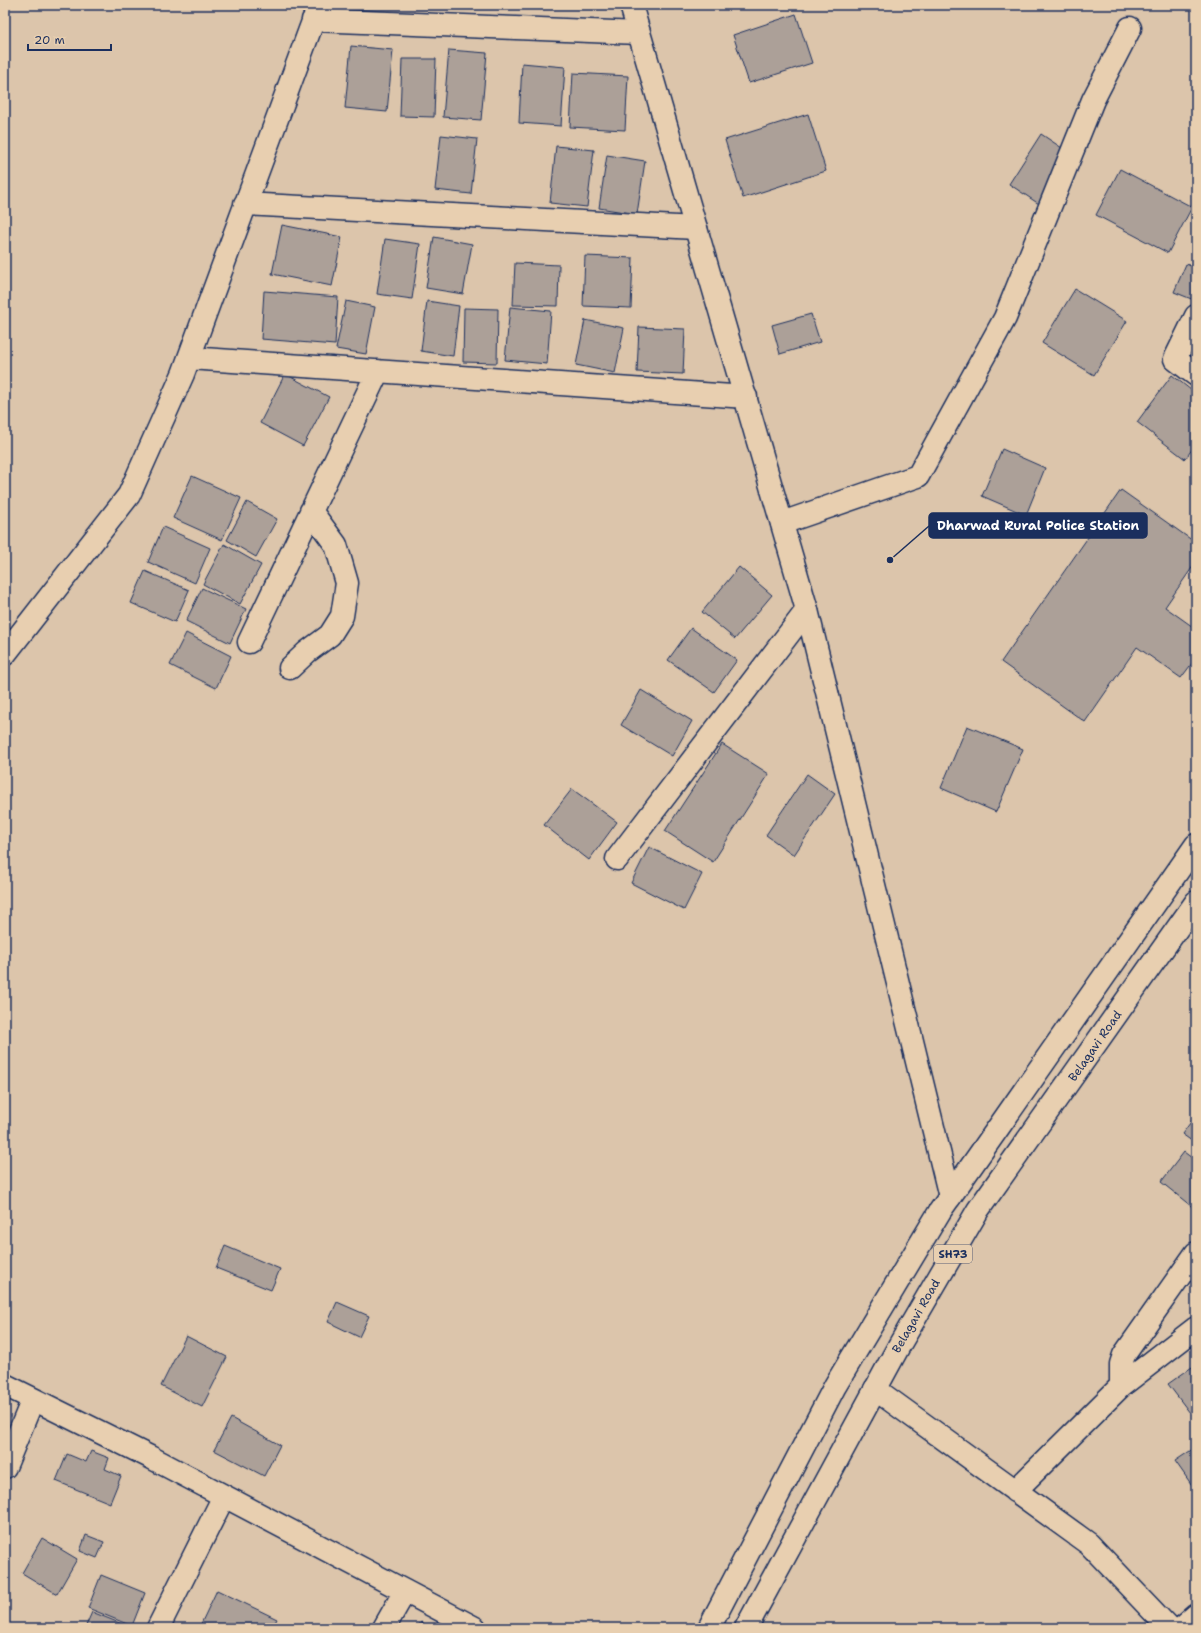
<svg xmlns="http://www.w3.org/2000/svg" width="1201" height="1633" viewBox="0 0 1201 1633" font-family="'Shantell Sans',sans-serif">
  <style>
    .building { fill: #aca098; stroke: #1b2f5e }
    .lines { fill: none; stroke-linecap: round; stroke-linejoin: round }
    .minor-casing { stroke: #1b2f5e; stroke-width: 25 }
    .secondary-casing { stroke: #1b2f5e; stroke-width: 25 }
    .primary-casing { stroke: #1b2f5e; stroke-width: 25 }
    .minor { stroke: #e8cfb0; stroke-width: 22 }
    .secondary { stroke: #e8cfb0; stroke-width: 22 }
    .primary { stroke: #e8cfb0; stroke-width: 22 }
    .labels { text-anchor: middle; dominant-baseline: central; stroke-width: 3.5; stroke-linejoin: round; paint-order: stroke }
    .shield { fill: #e8cfb0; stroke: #585f77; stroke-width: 1 }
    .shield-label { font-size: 11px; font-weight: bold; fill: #1b2f5e }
    .street-label { font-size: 12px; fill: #1b2f5e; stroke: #e8cfb0 }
    .leader { fill: none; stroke: #1b2f5e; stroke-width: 1.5 }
    .callout-dot { fill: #1b2f5e; stroke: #e8cfb0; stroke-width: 1.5 }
    .callout { fill: #1b2f5e; stroke: #1b2f5e; stroke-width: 1.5 }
    .callout-label { font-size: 13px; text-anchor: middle; font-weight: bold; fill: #fff }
  </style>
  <rect width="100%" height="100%" fill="#dcc5ab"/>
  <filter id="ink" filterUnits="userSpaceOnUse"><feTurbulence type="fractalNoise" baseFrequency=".025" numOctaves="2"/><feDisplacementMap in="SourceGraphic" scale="8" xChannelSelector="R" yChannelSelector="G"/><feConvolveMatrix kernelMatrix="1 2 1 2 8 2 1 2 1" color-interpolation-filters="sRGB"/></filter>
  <g filter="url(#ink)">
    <path class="building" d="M 796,14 L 812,63 L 749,83 L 733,35 Z
      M 351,46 L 393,50 L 387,112 L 345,108 Z
      M 449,50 L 487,53 L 481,120 L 443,117 Z
      M 402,59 L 436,59 L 434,117 L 400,116 Z
      M 522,63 L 565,67 L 561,126 L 519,123 Z
      M 573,73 L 628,76 L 625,130 L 570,127 Z
      M 808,114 L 826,171 L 743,198 L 725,140 Z
      M 1041,134 L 1071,154 L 1039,204 L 1009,184 Z
      M 441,135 L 477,139 L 471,194 L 435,190 Z
      M 556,146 L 594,150 L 587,207 L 550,203 Z
      M 607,155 L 645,161 L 637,214 L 599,208 Z
      M 1120,169 L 1192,207 L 1168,253 L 1096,215 Z
      M 282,225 L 342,237 L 332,286 L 272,274 Z
      M 434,237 L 472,244 L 463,294 L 426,288 Z
      M 385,239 L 420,244 L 412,299 L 377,294 Z
      M 585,256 L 633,258 L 631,308 L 583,306 Z
      M 515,263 L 559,265 L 558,306 L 513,305 Z
      M 1186,264 L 1196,268 L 1196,294 L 1194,300 L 1174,292 Z
      M 1075,289 L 1127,321 L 1094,375 L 1042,343 Z
      M 264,291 L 338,297 L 335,345 L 261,339 Z
      M 346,301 L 375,307 L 366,354 L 336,349 Z
      M 427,301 L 459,306 L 453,356 L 421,351 Z
      M 510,307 L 551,311 L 547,364 L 505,360 Z
      M 464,308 L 498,309 L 497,363 L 463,362 Z
      M 811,314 L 820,342 L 780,354 L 772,325 Z
      M 585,320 L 624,328 L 615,373 L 576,365 Z
      M 639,327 L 685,329 L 683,374 L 637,372 Z
      M 285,374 L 329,397 L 303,446 L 260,423 Z
      M 1172,375 L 1196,394 L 1196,444 L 1185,459 L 1137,422 Z
      M 1002,449 L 1045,468 L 1026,515 L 982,496 Z
      M 192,476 L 241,498 L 222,540 L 173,518 Z
      M 1121,490 L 1196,543 L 1196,562 L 1165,607 L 1196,629 L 1196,658 L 1181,678 L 1137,647 L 1085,722 L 1001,662 Z
      M 247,502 L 277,519 L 256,557 L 227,540 Z
      M 163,527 L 210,548 L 195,583 L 148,562 Z
      M 224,544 L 261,565 L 240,604 L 203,584 Z
      M 739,567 L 772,595 L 735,639 L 702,612 Z
      M 145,571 L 189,590 L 175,622 L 131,603 Z
      M 202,588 L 246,609 L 230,643 L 186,621 Z
      M 691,628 L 737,660 L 714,692 L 668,660 Z
      M 186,633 L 231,656 L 216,688 L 170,665 Z
      M 641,690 L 692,721 L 672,756 L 621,725 Z
      M 967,726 L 1023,749 L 996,812 L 941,788 Z
      M 722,744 L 769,774 L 713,862 L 665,831 Z
      M 807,774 L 835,794 L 794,855 L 766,835 Z
      M 572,789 L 617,822 L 589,860 L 544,825 Z
      M 649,847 L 702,874 L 684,910 L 631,883 Z
      M 1196,1115 L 1196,1144 L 1182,1134 Z
      M 1184,1152 L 1196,1161 L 1196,1210 L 1161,1182 Z
      M 225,1246 L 280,1269 L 271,1290 L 216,1268 Z
      M 337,1302 L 369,1316 L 359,1337 L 328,1322 Z
      M 186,1336 L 227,1357 L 202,1407 L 161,1386 Z
      M 1192,1367 L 1196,1373 L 1196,1408 L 1190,1413 L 1168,1384 Z
      M 231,1418 L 280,1445 L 264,1476 L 214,1450 Z
      M 1196,1447 L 1196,1491 L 1175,1461 Z
      M 91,1451 L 109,1458 L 105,1469 L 121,1476 L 110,1503 L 56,1481 L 67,1454 L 86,1462 Z
      M 86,1535 L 104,1542 L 97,1558 L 80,1551 Z
      M 42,1538 L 77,1559 L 57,1594 L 22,1573 Z
      M 101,1575 L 145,1593 L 132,1626 L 88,1608 Z
      M 217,1590 L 277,1619 L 272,1628 L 199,1628 Z
      M 92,1612 L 122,1624 L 120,1628 L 85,1628 Z
      M 421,1622 L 430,1628 L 417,1628 Z"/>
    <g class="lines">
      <defs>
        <path id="minor" d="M 313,20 L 639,33
          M 245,204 L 696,228
          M 1196,316 L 1175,359 L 1196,375
          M 189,358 L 746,397
          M 782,523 L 918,476 L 1005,318 L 1093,100 L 1130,28
          M 249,642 L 378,371
          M 5,654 L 129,495 L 183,374 L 319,5
          M 290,668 L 307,652 L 330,635 L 342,616 L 347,583 L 336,545 L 311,511
          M 617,859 L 807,610
          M 5,1385 L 150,1457 L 475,1628
          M 1121,1386 L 1121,1364 L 1124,1355 L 1196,1253
          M 875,1389 L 1089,1544 L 1169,1628
          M 5,1467 L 33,1399
          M 1015,1491 L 1121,1386 L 1196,1328
          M 158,1628 L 224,1496
          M 384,1628 L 405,1591
          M 1181,1628 L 1196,1615"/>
        <path id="secondary" d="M 631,5 L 807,610 L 950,1197"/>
        <path id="primary" d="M 709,1628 L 835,1386 L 940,1211 L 1196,845
          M 746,1628 L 900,1344 L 978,1210 L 1196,902"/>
      </defs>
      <use href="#minor" class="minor-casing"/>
      <use href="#secondary" class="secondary-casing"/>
      <use href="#primary" class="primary-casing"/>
      <use href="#minor" class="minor"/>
      <use href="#secondary" class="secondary"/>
      <use href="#primary" class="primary"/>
    </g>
  </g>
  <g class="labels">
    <rect class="shield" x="934" y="1245" width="38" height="18" rx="3"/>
    <g class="shield-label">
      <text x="953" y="1254">SH73</text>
    </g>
    <g class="street-label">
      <text transform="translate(1095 1046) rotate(-55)">Belagavi Road</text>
      <text transform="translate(916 1316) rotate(-60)">Belagavi Road</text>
    </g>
  </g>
  <path class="leader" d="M890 560L929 526"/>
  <circle class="callout-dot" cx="890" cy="560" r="4"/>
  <rect class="callout" x="929" y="513" width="218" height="25" rx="4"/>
  <g class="callout-label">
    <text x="1038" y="530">Dharwad Rural Police Station</text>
  </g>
  <rect width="1201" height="1633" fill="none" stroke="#e8cfb0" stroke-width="20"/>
  <rect x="10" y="10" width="1181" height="1613" fill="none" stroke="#1b2f5e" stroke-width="1.5" filter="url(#ink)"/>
  <path d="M28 44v6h83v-6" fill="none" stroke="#1b2f5e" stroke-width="2"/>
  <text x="34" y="44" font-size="12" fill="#1b2f5e" stroke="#e8cfb0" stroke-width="3" paint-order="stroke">20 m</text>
</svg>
